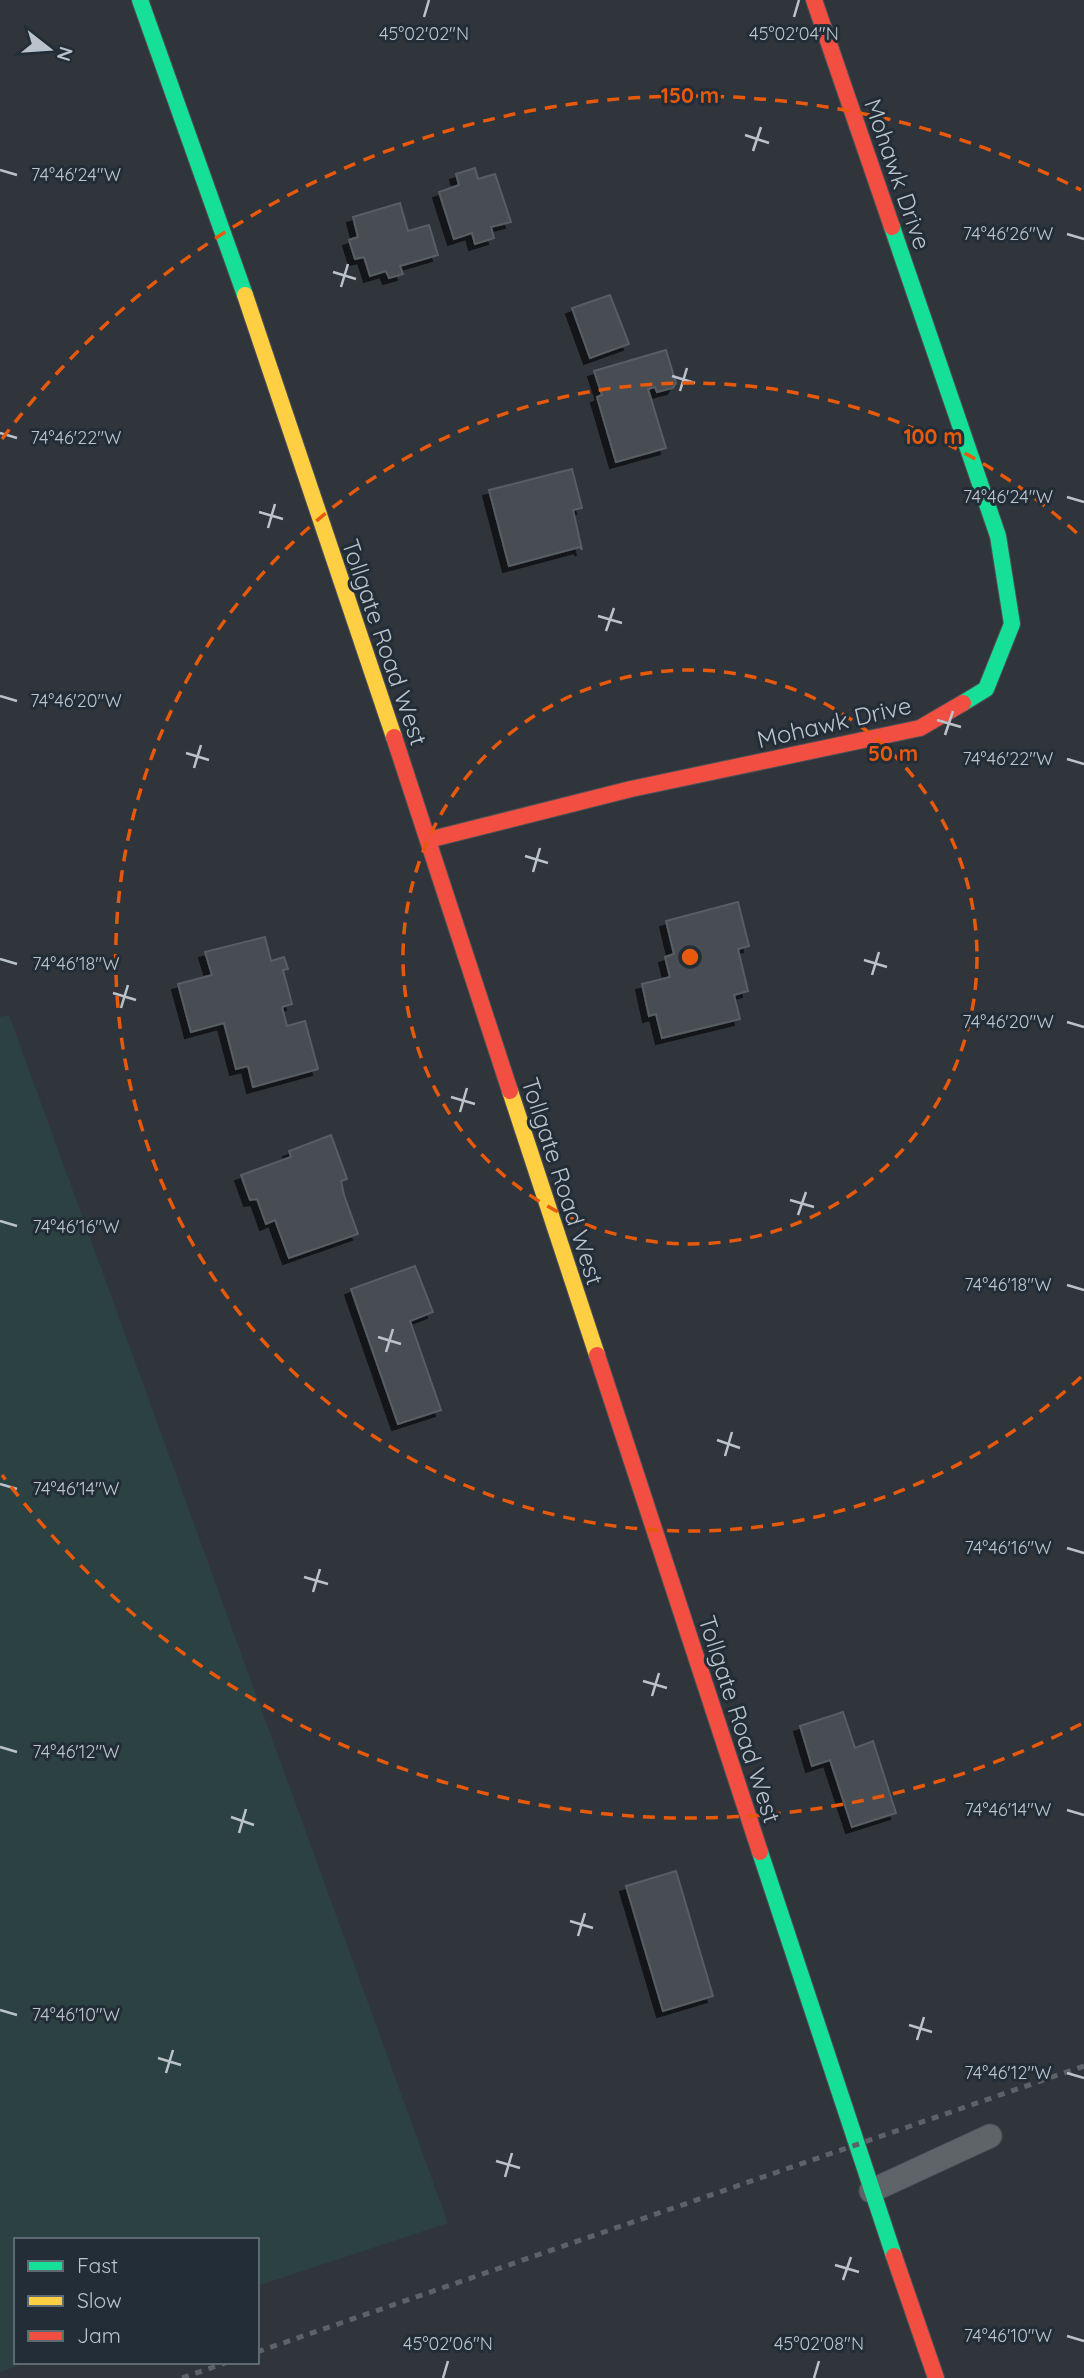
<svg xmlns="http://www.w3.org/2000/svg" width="1084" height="2378" viewBox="0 0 1084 2378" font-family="Quicksand,sans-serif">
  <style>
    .green { fill: #2c4242 }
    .building { fill: #474d52; stroke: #575e63; stroke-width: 2; filter: url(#shadow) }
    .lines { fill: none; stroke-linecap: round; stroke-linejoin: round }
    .lane-casing { stroke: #4d5156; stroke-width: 25 }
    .fast-casing { stroke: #4d5156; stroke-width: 18 }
    .slow-casing { stroke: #4d5156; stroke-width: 18 }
    .jam-casing { stroke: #4d5156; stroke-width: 18 }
    .lane { stroke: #5f6469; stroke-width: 23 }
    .fast { stroke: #16e098; stroke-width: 16 }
    .slow { stroke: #ffcf43; stroke-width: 16 }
    .jam { stroke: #f24e42; stroke-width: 16 }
    .rail { stroke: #5d6267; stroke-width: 5; stroke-dasharray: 7 7; stroke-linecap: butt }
    .ticks { fill: none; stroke: #bac3cb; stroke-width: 2.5 }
    .ring { fill: none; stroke: #e8590c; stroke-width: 3.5; stroke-dasharray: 12 9 }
    .labels { text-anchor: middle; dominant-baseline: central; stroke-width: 6; stroke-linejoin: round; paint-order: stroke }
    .street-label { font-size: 24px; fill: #bac3cb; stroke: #222d37 }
    .ticks-label { font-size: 18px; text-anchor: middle; fill: #bac3cb; stroke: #222d37; stroke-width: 6; stroke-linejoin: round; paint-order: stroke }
    .centre { fill: #e8590c; stroke: #222d37; stroke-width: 3.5 }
    .ring-label { font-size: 21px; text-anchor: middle; font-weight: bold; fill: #e8590c; stroke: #222d37; stroke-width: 6; stroke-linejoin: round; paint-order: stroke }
  </style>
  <defs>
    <filter id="shadow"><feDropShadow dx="-6" dy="6" stdDeviation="0" flood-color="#0009"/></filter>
  </defs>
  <rect width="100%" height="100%" fill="#2f353b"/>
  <path class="green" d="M 9,1015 L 448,2223 L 257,2286 L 257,2240 L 16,2240 L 16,2362 L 29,2362 L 0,2372 L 0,1017 Z"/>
  <path class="building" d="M 475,168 L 478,179 L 495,174 L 511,222 L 491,227 L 494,238 L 475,244 L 472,233 L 454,239 L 439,192 L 459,185 L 456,174 Z
    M 400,203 L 408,231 L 429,225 L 438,255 L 400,266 L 403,274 L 389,278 L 386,271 L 370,276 L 364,257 L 355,259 L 349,240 L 358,237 L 353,217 Z
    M 610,295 L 629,344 L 590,358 L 572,308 Z
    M 666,350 L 676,383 L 673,388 L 657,392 L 655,387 L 648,389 L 666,448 L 616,462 L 597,397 L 602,395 L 594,371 Z
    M 572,469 L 582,508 L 573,510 L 582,550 L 580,547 L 509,566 L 489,490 Z
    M 738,902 L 749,946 L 738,949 L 748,991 L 734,995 L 740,1019 L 662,1038 L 656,1014 L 649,1016 L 642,984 L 670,977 L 665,957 L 674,954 L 666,921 Z
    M 265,937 L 271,961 L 284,957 L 288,969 L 283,970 L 292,1004 L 282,1007 L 287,1026 L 305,1021 L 318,1069 L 253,1087 L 248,1066 L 236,1069 L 224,1023 L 191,1032 L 178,984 L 212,975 L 205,952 Z
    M 331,1135 L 347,1179 L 341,1181 L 344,1195 L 358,1234 L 289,1258 L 275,1220 L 266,1224 L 257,1199 L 250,1200 L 241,1175 L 291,1157 L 289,1151 Z
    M 415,1266 L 433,1312 L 410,1321 L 441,1410 L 398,1424 L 351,1289 Z
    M 843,1712 L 855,1748 L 873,1741 L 896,1813 L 852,1827 L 830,1760 L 812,1766 L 800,1726 Z
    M 676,1871 L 713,1996 L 663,2011 L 626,1886 Z"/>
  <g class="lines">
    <defs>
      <path id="lane" d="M 871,2191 L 990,2136"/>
      <path id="fast" d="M 140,0 L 245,295
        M 892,227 L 998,536 L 1012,624 L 986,689 L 963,703
        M 760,1852 L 894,2256"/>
      <path id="slow" d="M 245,295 L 394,737
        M 510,1091 L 597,1355"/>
      <path id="jam" d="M 814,0 L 892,227
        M 394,737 L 510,1091
        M 428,840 L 631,789 L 920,728 L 963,703
        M 597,1355 L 760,1852
        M 894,2256 L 936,2378"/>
    </defs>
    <use href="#lane" class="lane-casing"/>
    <use href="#fast" class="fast-casing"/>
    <use href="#slow" class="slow-casing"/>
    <use href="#jam" class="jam-casing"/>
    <use href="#lane" class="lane"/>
    <use href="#fast" class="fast"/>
    <use href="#slow" class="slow"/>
    <use href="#jam" class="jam"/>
    <path class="rail" d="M 257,2352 L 1084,2066
      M 182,2378 L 228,2362"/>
  </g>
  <path class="ticks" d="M 424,17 L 429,0M 794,17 L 799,0M 745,135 L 769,143M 753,151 L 761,127M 0,170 L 17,175M 1067,234 L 1084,239M 333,272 L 356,279M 341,287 L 348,264M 672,376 L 695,383M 680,391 L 687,368M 0,433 L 17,438M 1067,497 L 1084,502M 259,512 L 283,519M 268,528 L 275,504M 598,616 L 622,623M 606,631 L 614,608M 0,696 L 17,701M 937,720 L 961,727M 945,735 L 953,711M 186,753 L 209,760M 1067,759 L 1084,764M 194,768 L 201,745M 525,856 L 548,863M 533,872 L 540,848M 0,959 L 17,964M 864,960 L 887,967M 872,975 L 879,952M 113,993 L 136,1000M 121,1008 L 128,985M 1067,1022 L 1084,1027M 451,1097 L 475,1104M 460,1112 L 467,1088M 790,1200 L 814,1207M 798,1215 L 806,1192M 0,1221 L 17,1226M 1067,1285 L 1084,1290M 378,1337 L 401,1344M 386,1352 L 393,1329M 717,1440 L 740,1448M 725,1456 L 732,1432M 0,1484 L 17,1489M 1067,1548 L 1084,1553M 304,1577 L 328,1584M 313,1592 L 320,1569M 643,1681 L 667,1688M 652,1696 L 659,1673M 0,1747 L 17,1752M 1067,1810 L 1084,1815M 231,1817 L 254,1825M 239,1833 L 246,1809M 570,1921 L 593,1928M 578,1936 L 585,1913M 0,2010 L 17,2015M 909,2025 L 932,2032M 917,2040 L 924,2017M 158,2058 L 181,2065M 166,2073 L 173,2050M 1067,2073 L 1084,2078M 496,2161 L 520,2168M 505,2177 L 512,2153M 835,2265 L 859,2272M 843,2280 L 851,2257M 1067,2336 L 1084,2341M 443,2378 L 448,2361M 814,2378 L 819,2361"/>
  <g class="ring">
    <circle cx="690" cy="957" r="287"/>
    <path d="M1081 1377A574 574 0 1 1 1081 537"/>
    <path d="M1081 1724A861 861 0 0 1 2 1475M2 439A861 861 0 0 1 1081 190"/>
  </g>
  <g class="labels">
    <g class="street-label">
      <text transform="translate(898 174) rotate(71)">Mohawk Drive</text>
      <text transform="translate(385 642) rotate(71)">Tollgate Road West</text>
      <text transform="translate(834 722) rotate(-13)">Mohawk Drive</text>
      <text transform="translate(563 1181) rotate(72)">Tollgate Road West</text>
      <text transform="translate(740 1719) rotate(72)">Tollgate Road West</text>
    </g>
  </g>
  <g class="ticks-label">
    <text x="424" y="40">45°02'02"N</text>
    <text x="794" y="40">45°02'04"N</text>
    <text x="76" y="181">74°46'24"W</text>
    <text x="1008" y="240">74°46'26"W</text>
    <text x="76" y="444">74°46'22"W</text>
    <text x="1008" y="503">74°46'24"W</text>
    <text x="76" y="707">74°46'20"W</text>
    <text x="1008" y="765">74°46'22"W</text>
    <text x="76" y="970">74°46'18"W</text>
    <text x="1008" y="1028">74°46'20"W</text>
    <text x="76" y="1233">74°46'16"W</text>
    <text x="1008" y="1291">74°46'18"W</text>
    <text x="76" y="1495">74°46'14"W</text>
    <text x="1008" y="1554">74°46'16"W</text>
    <text x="76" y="1758">74°46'12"W</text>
    <text x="1008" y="1816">74°46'14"W</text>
    <text x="76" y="2021">74°46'10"W</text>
    <text x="1008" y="2079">74°46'12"W</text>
    <text x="1008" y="2342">74°46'10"W</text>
    <text x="448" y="2350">45°02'06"N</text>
    <text x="819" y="2350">45°02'08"N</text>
  </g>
  <circle cx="690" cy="957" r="10" class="centre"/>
  <g class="ring-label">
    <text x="690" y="103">150 m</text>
    <text x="933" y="444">100 m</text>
    <text x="893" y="761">50 m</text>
  </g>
  <rect x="14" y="2238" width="245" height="126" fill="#222d37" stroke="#5f6972" stroke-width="2"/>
  <rect x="28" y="2261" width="35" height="10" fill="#16e098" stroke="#5f6972" stroke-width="2"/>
  <text x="77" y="2273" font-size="21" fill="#bac3cb">Fast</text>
  <rect x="28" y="2296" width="35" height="10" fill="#ffcf43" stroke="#5f6972" stroke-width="2"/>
  <text x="77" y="2308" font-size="21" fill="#bac3cb">Slow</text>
  <rect x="28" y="2331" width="35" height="10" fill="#f24e42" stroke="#5f6972" stroke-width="2"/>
  <text x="77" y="2343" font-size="21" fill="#bac3cb">Jam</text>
  <g transform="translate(49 49) rotate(107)" stroke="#222d37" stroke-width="5" paint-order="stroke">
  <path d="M0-5L12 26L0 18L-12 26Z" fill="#bac3cb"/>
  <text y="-10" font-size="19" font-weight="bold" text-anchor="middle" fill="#bac3cb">N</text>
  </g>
</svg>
